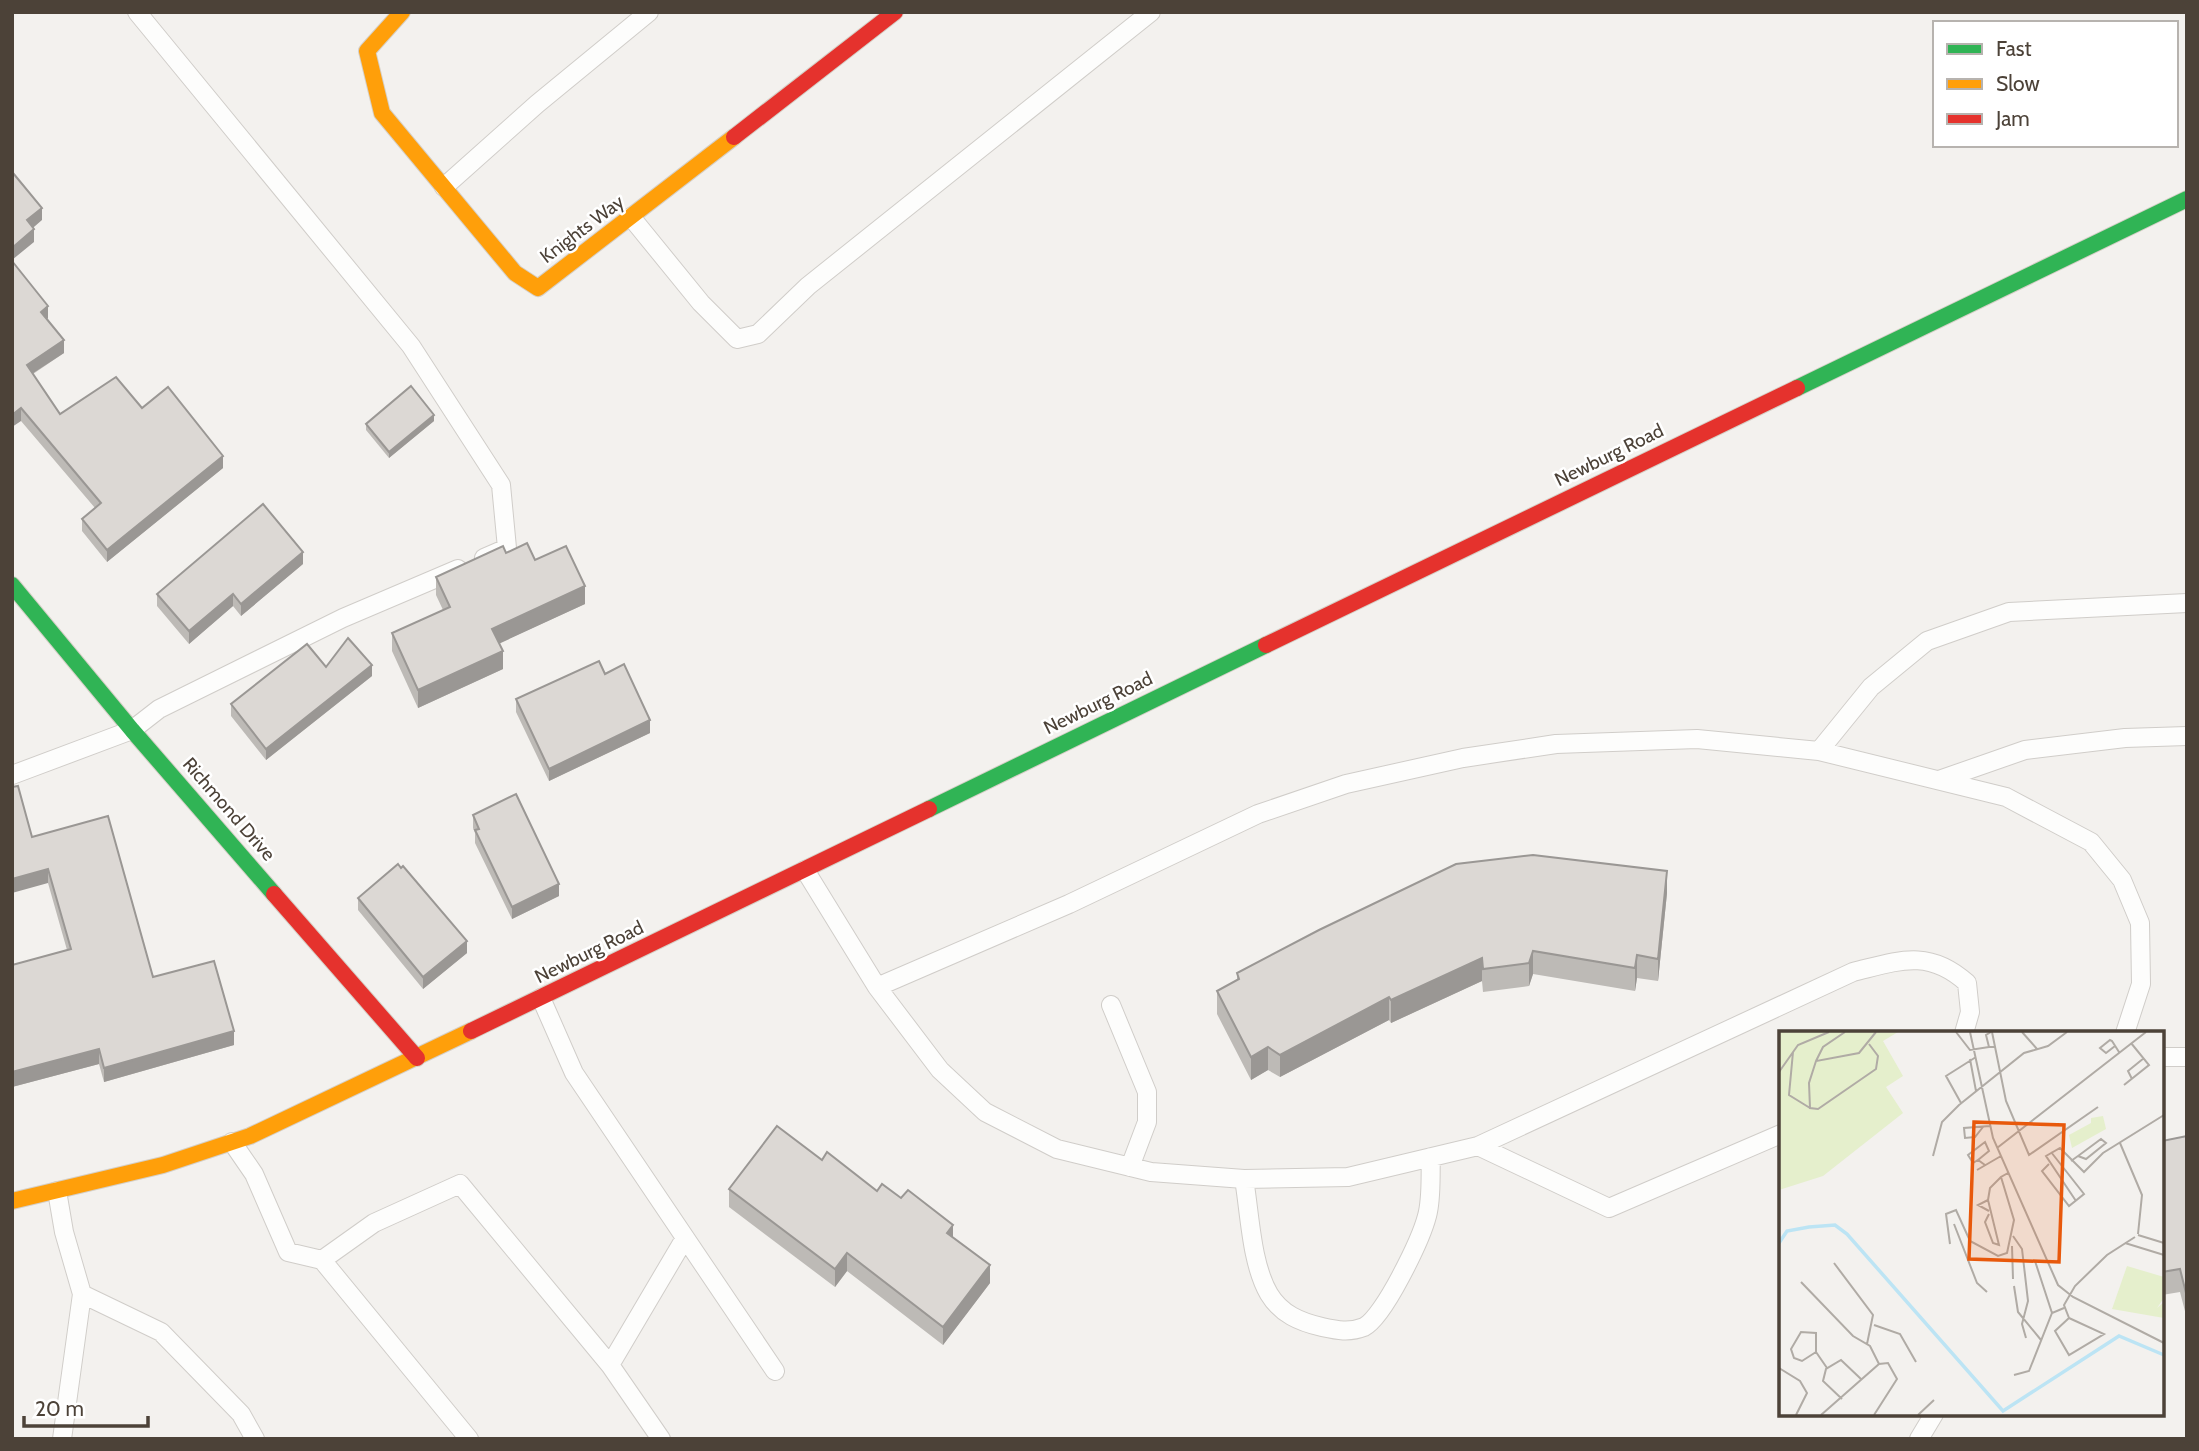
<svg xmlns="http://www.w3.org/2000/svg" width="2199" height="1451" viewBox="0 0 2199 1451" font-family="Cabin,sans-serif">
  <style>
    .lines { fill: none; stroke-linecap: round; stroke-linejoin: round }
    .lane-casing { stroke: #d0cdc9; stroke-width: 20 }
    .fast-casing { stroke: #d5cfc6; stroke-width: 18 }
    .slow-casing { stroke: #d5cfc6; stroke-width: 18 }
    .jam-casing { stroke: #d5cfc6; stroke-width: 18 }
    .lane { stroke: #fdfdfc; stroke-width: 18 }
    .fast { stroke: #30b455; stroke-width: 16 }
    .slow { stroke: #ff9f0a; stroke-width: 16 }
    .jam { stroke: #e5322d; stroke-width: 16 }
    .wall { fill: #bdbab6 }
    .shaded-wall { fill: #9a9794 }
    .building { fill: #dcd8d4; stroke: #9a9794; stroke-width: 2 }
    .labels { text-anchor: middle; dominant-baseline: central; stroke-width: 5; stroke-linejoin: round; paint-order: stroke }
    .street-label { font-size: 19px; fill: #4c4238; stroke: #fff }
    .inset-river { fill: none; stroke: #bce4f4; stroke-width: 3.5 }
    .inset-road { fill: none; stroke: #b0aba5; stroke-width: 2 }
    .view { fill: #e8590c; fill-opacity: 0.15; stroke: #e8590c; stroke-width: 3.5 }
    .inset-edge { fill: none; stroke: #4c4238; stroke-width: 3.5 }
  </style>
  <rect width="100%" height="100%" fill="#f3f1ee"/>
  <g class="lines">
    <defs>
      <path id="lane" d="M 137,12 L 411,346 L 501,485 L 507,548 L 484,558
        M 444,187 L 537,104 L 649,12
        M 631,217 L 701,303 L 737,339 L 758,334 L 808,286 L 1151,12
        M 1819,751 L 1871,687 L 1927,641 L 2009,612 L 2187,603
        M 12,775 L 132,730 L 159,709 L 343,618 L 458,569
        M 1939,780 L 2025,750 L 2125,738 L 2187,736
        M 805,870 L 877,987 L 1069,904 L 1258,814 L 1346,784 L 1463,758 L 1556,744 L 1697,739 L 1819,751 L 2006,797 L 2091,842 L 2122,880 L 2140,923 L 2141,984 L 2125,1033
        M 877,987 L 940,1070 L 985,1112 L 1057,1149 L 1151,1172 L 1244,1179 L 1348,1177 L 1478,1146 L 1853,972 C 1898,961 1928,948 1967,983 L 1970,1012 L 1964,1033
        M 541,998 L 574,1073 L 775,1371
        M 1111,1005 L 1147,1092 L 1147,1122 L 1130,1167
        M 2162,1057 L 2187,1057
        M 232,1142 L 254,1174 L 288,1252 L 322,1260
        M 1478,1146 L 1609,1208 L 1781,1134
        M 1244,1179 C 1250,1214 1251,1263 1269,1294 C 1281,1314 1300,1322 1322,1327 C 1336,1330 1349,1333 1364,1327 C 1384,1317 1421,1239 1427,1216 C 1432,1198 1430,1176 1431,1157
        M 57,1191 L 64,1232 L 82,1294 L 62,1439
        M 82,1294 L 161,1332 L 241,1414 L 255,1439
        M 610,1365 L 685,1238
        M 469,1439 L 322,1260 L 374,1223 L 460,1184 L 610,1365 L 661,1439
        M 1919,1439 L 1934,1414"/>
      <path id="fast" d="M 1797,388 L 2187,199
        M 12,585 L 132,730 L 274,894
        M 929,809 L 1266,645"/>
      <path id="slow" d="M 402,12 L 367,51 L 382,113 L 515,273 L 538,288 L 734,137
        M 12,1201 L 163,1165 L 250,1136 L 471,1031"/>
      <path id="jam" d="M 734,137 L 895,12
        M 1266,645 L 1797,388
        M 274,894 L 417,1058
        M 471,1031 L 929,809"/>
    </defs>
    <use href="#lane" class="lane-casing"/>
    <use href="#fast" class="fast-casing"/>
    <use href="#slow" class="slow-casing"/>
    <use href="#jam" class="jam-casing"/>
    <use href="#lane" class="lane"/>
    <use href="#fast" class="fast"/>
    <use href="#slow" class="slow"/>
    <use href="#jam" class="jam"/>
  </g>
  <path class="wall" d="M 12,261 L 48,318 L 47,319 L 64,353 L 33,374 L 60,414 L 142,408 L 223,468 L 107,562 L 82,531 L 82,519 L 95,508 L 21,421 Z
    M 434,421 L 389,458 L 366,430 L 366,424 Z
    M 506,553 L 535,560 L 585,604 L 499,643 L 503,669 L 418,708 L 392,651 L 392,633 L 443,610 L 436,595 L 436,577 Z
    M 303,564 L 241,616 L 233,606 L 189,644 L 157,606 L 157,594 Z
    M 605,674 L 650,733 L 549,781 L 516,712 L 516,699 Z
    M 372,676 L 266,760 L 231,716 L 231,704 Z
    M 473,815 L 559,896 L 512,919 L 475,843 L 475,833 L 473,828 Z
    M 32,837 L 153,977 L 234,1045 L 104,1082 L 99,1064 L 12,1087 L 12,965 L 67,950 L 48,883 Z
    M 1667,893 L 1658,981 L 1637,978 L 1635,991 L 1533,974 L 1529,986 L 1483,992 L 1482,981 L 1391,1023 L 1389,1020 L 1280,1077 L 1268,1070 L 1251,1080 L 1217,1014 L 1217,991 L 1237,981 L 1237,973 Z
    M 358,898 L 467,953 L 423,989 L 358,910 Z
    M 2187,1136 L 2187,1319 L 2180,1292 L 2162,1295 L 2162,1141 Z
    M 822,1160 L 877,1191 L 953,1237 L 990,1283 L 943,1345 L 847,1271 L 835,1287 L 729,1207 L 729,1189 Z"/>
  <path class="shaded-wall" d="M 42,208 L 42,220 L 27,233 L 27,220 Z
    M 34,229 L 34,242 L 12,260 L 12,248 Z
    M 48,306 L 48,318 L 41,324 L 41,312 Z
    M 64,340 L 64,353 L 27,377 L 27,365 Z
    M 21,408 L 21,421 L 12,427 L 12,415 Z
    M 434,415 L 434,421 L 389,458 L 389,452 Z
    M 223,456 L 223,468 L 107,562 L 107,550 Z
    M 303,552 L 303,564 L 241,616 L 241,604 Z
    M 585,586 L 585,604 L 492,647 L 492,629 Z
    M 233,594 L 233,606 L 189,644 L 189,631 Z
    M 503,651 L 503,669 L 418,708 L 418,690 Z
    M 372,665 L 372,676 L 266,760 L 266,749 Z
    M 650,720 L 650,733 L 549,781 L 549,769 Z
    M 48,869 L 48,883 L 12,893 L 12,879 Z
    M 1667,871 L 1667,893 L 1658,981 L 1658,959 Z
    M 559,884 L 559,896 L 512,919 L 512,907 Z
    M 467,941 L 467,953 L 423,989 L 423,977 Z
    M 1533,951 L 1533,974 L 1529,986 L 1529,963 Z
    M 1637,955 L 1637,978 L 1635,991 L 1635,968 Z
    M 1482,958 L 1482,981 L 1391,1023 L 1391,1000 Z
    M 1389,997 L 1389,1020 L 1280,1077 L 1280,1055 Z
    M 234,1031 L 234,1045 L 104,1082 L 104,1068 Z
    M 1268,1047 L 1268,1070 L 1251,1080 L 1251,1057 Z
    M 99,1049 L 99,1064 L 12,1087 L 12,1072 Z
    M 953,1225 L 953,1243 L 947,1233 Z
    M 847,1253 L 847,1271 L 835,1287 L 835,1269 Z
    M 990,1265 L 990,1283 L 943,1345 L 943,1327 Z"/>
  <path class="building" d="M 13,173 L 42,208 L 27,220 L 34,229 L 12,248 Z
    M 12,261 L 48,306 L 41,312 L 64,340 L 27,365 L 60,414 L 116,377 L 142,408 L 168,387 L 223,456 L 107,550 L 82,519 L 101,503 L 21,408 L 12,415 Z
    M 411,386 L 434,415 L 389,452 L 366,424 Z
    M 263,504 L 303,552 L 241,604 L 233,594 L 189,631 L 157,594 Z
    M 527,543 L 535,560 L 566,546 L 585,586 L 492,629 L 503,651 L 418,690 L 392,633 L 450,607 L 436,577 L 503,546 L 506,553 Z
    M 348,638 L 372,665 L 266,749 L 231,704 L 307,644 L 326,667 Z
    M 599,661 L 605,674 L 624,664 L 650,720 L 549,769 L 516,699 Z
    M 18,786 L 32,837 L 108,816 L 153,977 L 214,961 L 234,1031 L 104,1068 L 99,1049 L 12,1072 L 12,965 L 71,949 L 48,869 L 12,879 L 12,787 Z
    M 516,794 L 559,884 L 512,907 L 475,830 L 479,829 L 473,815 Z
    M 1533,855 L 1667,871 L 1658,959 L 1637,955 L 1635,968 L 1533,951 L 1529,963 L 1483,969 L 1482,958 L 1391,1000 L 1389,997 L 1280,1055 L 1268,1047 L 1251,1057 L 1217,991 L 1239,979 L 1237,973 L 1319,930 L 1456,864 Z
    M 398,864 L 401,868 L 403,866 L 467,941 L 423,977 L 358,898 Z
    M 777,1126 L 822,1160 L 827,1152 L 877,1191 L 882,1184 L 901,1198 L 908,1190 L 953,1225 L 947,1233 L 990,1265 L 943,1327 L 847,1253 L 835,1269 L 729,1189 Z
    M 2187,1136 L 2187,1297 L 2180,1269 L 2162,1272 L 2162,1141 Z"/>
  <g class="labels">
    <g class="street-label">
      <text transform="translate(582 229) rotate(-37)">Knights Way</text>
      <text transform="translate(1609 455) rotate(-26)">Newburg Road</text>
      <text transform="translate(1098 703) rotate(-26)">Newburg Road</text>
      <text transform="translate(229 809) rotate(49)">Richmond Drive</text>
      <text transform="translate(589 952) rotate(-26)">Newburg Road</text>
    </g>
  </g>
  <g transform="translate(1779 1031)">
    <rect width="385" height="385" fill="#f3f1ee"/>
    <path d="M 0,1 L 119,1 L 104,10 L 124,45 L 107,56 L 124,82 L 44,145 L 0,159 Z" fill="#e5efcc"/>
    <path d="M 324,85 L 327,98 L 293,117 L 290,104 L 312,92 L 312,87 ZM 348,235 L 385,246 L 385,267 L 378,277 L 385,271 L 385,287 L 333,278 Z" fill="#e5efcc"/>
    <path class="inset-river" d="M 0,212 L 8,200 L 30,196 L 56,194 L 68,203 L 224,380 L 340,305 L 385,324"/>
    <path class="inset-road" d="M 177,1 L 191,19 L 210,16M 191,1 L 214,107 L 279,254 L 294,266 L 385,312M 212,1 L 207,4 L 210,16 L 216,16M 213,1 L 227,70 L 250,124 L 319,76M 243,1 L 258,18M 90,13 L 99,25 L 97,38 L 39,78 L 31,77 L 30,52 L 37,30 L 80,22 L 97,1M 336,15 L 327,22 L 321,17 L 331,9 L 333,10 L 340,21M 14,21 L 10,64 L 31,77M 191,28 L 197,60M 37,30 L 44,16 L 66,1M 0,41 L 19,14 L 50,1M 353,48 L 349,40 L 365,27M 345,54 L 370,34 L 352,12M 182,72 L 167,45 L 197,26M 204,96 L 196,106 L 186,107 L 185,97 L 211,95M 341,112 L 363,164 L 359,203M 218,117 L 367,1M 154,125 L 163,91 L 180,74 L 245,22 L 269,15 L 288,1M 199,129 L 210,120 L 206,111 L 189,124 L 194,132 L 199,129 L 206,134M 292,130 L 299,125 L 322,108 L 327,112 L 307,128 L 299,125M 270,133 L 263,140 L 290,175 L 305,163 L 272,121M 198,139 L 222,125M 209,169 L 199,174 L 210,180M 297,170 L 267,125 L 281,117 L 305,141 L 324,122 L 385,84M 210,183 L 206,191 L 214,212 L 220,214 L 209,169 L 211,157 L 222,146M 175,193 L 198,252 L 208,261M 359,204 L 385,212M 234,205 L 243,218 L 249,270 L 243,293 L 247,307M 346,212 L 385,224M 171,213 L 167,183 L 177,179 L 191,210 L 219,225 L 228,222 L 235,189 L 222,146 L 229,142M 233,215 L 234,248M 256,230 L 273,282M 55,232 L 94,284 L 88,313M 22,251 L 74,305 L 91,315 L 100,333M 235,255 L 239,281 L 262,309M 290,287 L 325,303 L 290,324 L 276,300 L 290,287 L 285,274 L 296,255 L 328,224 L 356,206M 95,294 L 121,303 L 137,331M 37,321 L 23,330 L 15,327 L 12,318 L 22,301 L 37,302 L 37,321 L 48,337M 0,337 L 21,350 L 28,362 L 17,384M 235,344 L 250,340 L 273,282 L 285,277M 63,368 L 44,350 L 47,338 L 62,329 L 82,348M 42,384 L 100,333 L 109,332 L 118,348 L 95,384M 139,384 L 155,369"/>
    <path class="view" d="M 195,91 L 285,94 L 280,231 L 190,228 Z"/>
    <rect width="385" height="385" class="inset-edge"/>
  </g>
  <rect width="2199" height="1451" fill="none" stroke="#4c4238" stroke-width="28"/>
  <rect x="1933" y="21" width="245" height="126" fill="#ffffff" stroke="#b7b3af" stroke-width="2"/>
  <rect x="1947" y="44" width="35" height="10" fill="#30b455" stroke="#b7b3af" stroke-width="2"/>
  <text x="1996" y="56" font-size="21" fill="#4c4238">Fast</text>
  <rect x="1947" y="79" width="35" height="10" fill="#ff9f0a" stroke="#b7b3af" stroke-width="2"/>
  <text x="1996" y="91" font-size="21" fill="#4c4238">Slow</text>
  <rect x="1947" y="114" width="35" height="10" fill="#e5322d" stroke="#b7b3af" stroke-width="2"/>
  <text x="1996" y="126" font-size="21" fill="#4c4238">Jam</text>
  <path d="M24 1416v10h124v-10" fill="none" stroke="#4c4238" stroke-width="3.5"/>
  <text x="35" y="1416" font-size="21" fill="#4c4238" stroke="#ffffff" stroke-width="5" paint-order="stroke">20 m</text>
</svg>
